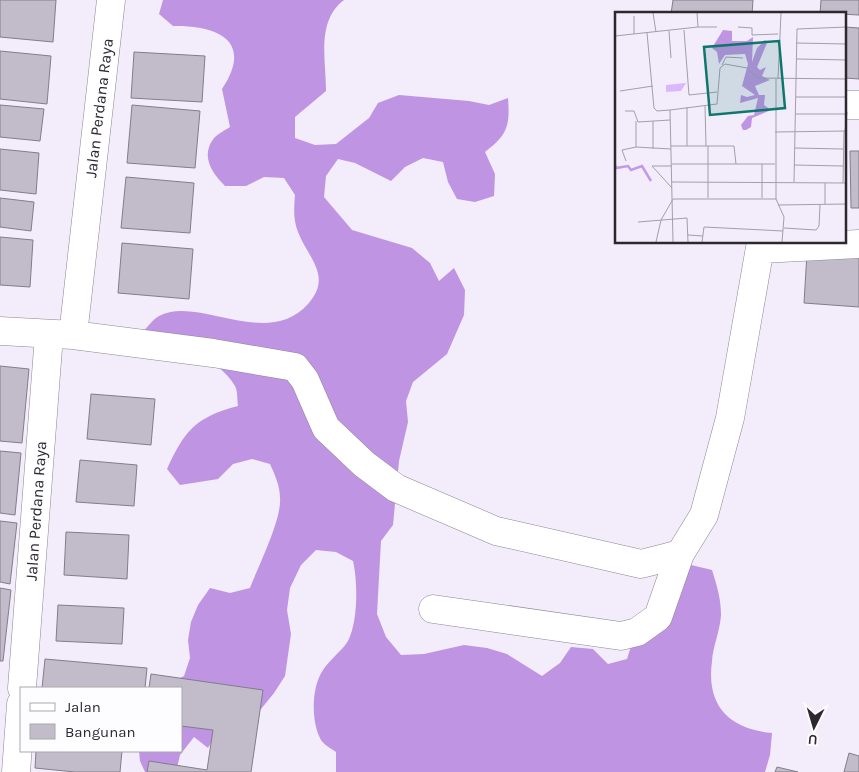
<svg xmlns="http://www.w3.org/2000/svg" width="859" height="772" viewBox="0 0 859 772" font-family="Karla,sans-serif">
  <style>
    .forest { fill: #be94e3 }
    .building { fill: #c2bbca; stroke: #837c8a }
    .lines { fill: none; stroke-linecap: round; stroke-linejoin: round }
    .street-casing { stroke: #8d8694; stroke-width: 29 }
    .street { stroke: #fff; stroke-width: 28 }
    .labels { text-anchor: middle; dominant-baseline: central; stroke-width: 4; stroke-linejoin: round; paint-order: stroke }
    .street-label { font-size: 16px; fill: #2c292e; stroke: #fdfcff }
    .inset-river { fill: none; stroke: #c399e8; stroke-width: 2.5 }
    .inset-road { fill: none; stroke: #a39ea9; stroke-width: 1 }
    .view { fill: #0f766e; fill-opacity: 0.15; stroke: #0f766e; stroke-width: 2.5 }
    .inset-edge { fill: none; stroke: #2c292e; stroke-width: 2.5 }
  </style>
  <rect width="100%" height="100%" fill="#f3ecfb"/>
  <path class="forest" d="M 163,0 L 344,0 C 316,21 326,60 326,91 L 295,117 L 295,138 L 315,145 L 336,144 L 369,118 L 378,103 L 399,95 L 469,101 L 489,105 L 508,98 C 510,125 508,135 485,152 L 495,174 L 494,196 L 475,202 L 457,199 L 448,182 L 443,162 L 423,158 L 405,167 L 391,181 L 355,163 L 338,159 L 326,176 L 324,197 L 352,230 L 412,248 L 430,263 L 439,281 L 454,268 L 465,290 L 464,315 L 447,354 L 413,382 L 406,401 L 408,422 L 399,461 L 393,525 L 381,541 L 377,614 L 386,637 L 401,655 L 424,654 L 464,645 L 487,648 L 507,654 L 542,676 L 560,663 L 571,647 L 593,649 L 608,664 L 627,659 L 638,624 L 657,587 L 691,565 L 712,570 C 717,586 721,599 721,615 C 720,631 713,646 712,661 C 706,705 728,729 772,733 L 770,755 L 765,772 L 336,772 L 336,752 C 332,749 324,745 321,740 C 311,722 311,688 323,670 C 330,659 341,652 348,641 C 358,621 358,583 353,561 L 336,552 L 316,550 L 301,565 L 290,588 L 287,610 L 291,634 L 285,676 L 274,693 L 257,714 L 218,731 L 208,748 L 194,737 L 180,755 L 176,772 L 145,772 L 140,761 L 139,751 L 181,751 L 181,688 L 162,688 L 184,676 L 190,658 L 188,640 L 191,622 L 198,605 L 210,588 L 230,593 L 250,588 C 258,567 282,519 280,498 C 280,486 275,475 270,464 L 252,459 L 233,464 L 218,479 L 180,485 L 167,469 C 185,430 196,417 238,406 C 237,400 238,392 235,386 C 218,355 171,347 140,335 C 146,329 152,320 159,316 C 197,295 267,350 308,304 C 333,276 308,258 298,232 C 293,219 294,208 295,195 L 284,178 L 264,177 L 246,186 L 225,186 C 212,173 200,156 214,138 C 218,134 225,130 230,127 L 222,89 C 254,41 218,25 173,26 L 159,14 Z"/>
  <path class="building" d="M 0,0 L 56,0 L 53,42 L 0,37 Z
    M 673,0 L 753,0 L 752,14 L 671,14 Z
    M 821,0 L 859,0 L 859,15 L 820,13 Z
    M 845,27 L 859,28 L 859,79 L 845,78 Z
    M 0,51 L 51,56 L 47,104 L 0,99 Z
    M 134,52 L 205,56 L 202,102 L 131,98 Z
    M 0,105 L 44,109 L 40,141 L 0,137 Z
    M 132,105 L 200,111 L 195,168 L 127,163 Z
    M 0,149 L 39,153 L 36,194 L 0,190 Z
    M 850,151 L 859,151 L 859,208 L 851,208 Z
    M 126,177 L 194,183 L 190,233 L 121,228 Z
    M 0,198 L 34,202 L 31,231 L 0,227 Z
    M 0,237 L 33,240 L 30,287 L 0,285 Z
    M 122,243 L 193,249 L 189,299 L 118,293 Z
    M 807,253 L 859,257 L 859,307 L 804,303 Z
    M 0,366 L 29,369 L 22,443 L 0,441 Z
    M 91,394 L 155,399 L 151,445 L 87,439 Z
    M 0,451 L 21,453 L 15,515 L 0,513 Z
    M 80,460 L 137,465 L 134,506 L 76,502 Z
    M 0,521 L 17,523 L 10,584 L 0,582 Z
    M 66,532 L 129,535 L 127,579 L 64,575 Z
    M 0,588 L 11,590 L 3,661 L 0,661 Z
    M 58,605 L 124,608 L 122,644 L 56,641 Z
    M 45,659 L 147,668 L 145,688 L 42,688 Z
    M 151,674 L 263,690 L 251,772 L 147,772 L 149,761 L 207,770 L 213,730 L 181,726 L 181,688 L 149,688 Z
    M 36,751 L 122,751 L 120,772 L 75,772 L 35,768 Z
    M 849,753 L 859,756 L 859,772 L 844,772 Z
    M 777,767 L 798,772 L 775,772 Z"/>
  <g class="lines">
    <defs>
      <path id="street" d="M 845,105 L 859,105
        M 761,249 L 859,244
        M 0,331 L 73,335 L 213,353 L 295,367 L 305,380 L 326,428 L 364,464 L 396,488 L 496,531 L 641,564 L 680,554 L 704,515 L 730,418 L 761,242
        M 73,335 L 111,0
        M 433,609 L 621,636 L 637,632 L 658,617 L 680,554
        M 22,688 L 49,335
        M 16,772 L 21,704"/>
    </defs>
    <use href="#street" class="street-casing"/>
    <use href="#street" class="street"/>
  </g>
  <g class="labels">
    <g class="street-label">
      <text transform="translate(99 108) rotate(-83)">Jalan Perdana Raya</text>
      <text transform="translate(36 511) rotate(-86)">Jalan Perdana Raya</text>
    </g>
  </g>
  <g transform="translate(615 12)">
    <rect width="231" height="231" fill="#f3ecfb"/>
    <path d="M 71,71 L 66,79 L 51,80 L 51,73 Z" fill="#dbb8fb"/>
    <path d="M 108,18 L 117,19 L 117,29 L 132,29 L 138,25 L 137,50 L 142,36 L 150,28 L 152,31 L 142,55 L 145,58 L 151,55 L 147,64 L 155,68 L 140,74 L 144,83 L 150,83 L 149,93 L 156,98 L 137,106 L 136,115 L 131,118 L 128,118 L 126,113 L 133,104 L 139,103 L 143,86 L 125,91 L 126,83 L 132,85 L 140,83 L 127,74 L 133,52 L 130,42 L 110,43 L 104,52 L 102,40 L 97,36 Z" fill="#be94e3"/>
    <path class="inset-river" d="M 0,153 L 1,156 L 13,154 L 16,158 L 27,154 L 36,169"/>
    <path class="inset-road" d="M 38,1 L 41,20M 19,4 L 19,22M 83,15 L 102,15M 123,15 L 137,16 L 137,23 L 163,22M 69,18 L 74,83 L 102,80M 54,19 L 56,46M 32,21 L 39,96 L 42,99 L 55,98M 0,24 L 83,15 L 82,1M 181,31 L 232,32M 182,47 L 232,48M 107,53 L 111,45 L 128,46M 161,67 L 161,187 L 169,205 L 167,230M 163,67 L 166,1M 5,79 L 38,74M 181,85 L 232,85M 90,94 L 91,134M 72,95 L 72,134M 10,99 L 19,99 L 23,110 L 55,108M 181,102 L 232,102M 21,109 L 21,135M 38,109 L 38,137M 230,119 L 232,100M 160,120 L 232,119M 56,134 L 119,134 L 121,152M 93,134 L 93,186M 180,136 L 228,137M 11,149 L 7,138 L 21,135 L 56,137M 57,152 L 160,152M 179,153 L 228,154M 57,154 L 37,154 L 57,176M 57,170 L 232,171M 179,170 L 182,17 L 232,15M 228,171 L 229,119M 147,186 L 147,152M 210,192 L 210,171M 163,193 L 232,192M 23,210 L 72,206 L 73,230M 169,216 L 201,218 L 204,214 L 205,193M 73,223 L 88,224M 41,230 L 46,208 L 58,187 L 161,187M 58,230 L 55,98 L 102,92 L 105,56 L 110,52 L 132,56 L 142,66 L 232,67M 87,230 L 89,215 L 168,219"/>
    <path class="view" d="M 164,29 L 170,96 L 95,103 L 89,35 Z"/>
    <rect width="231" height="231" class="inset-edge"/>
  </g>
  <rect x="20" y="687" width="162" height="65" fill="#fdfcff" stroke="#a9a8ab"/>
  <rect x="30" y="703" width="25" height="8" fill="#ffffff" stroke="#a9a8ab"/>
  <text x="65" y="712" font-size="15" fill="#2c292e">Jalan</text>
  <rect x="30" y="724" width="25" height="15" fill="#c2bbca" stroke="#a9a8ab"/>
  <text x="65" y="737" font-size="15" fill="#2c292e">Bangunan</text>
  <g transform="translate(814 727) rotate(185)" stroke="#fdfcff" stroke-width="4" paint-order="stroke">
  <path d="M0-4L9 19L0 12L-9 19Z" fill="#2c292e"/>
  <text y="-8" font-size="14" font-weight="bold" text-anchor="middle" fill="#2c292e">U</text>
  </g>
</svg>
